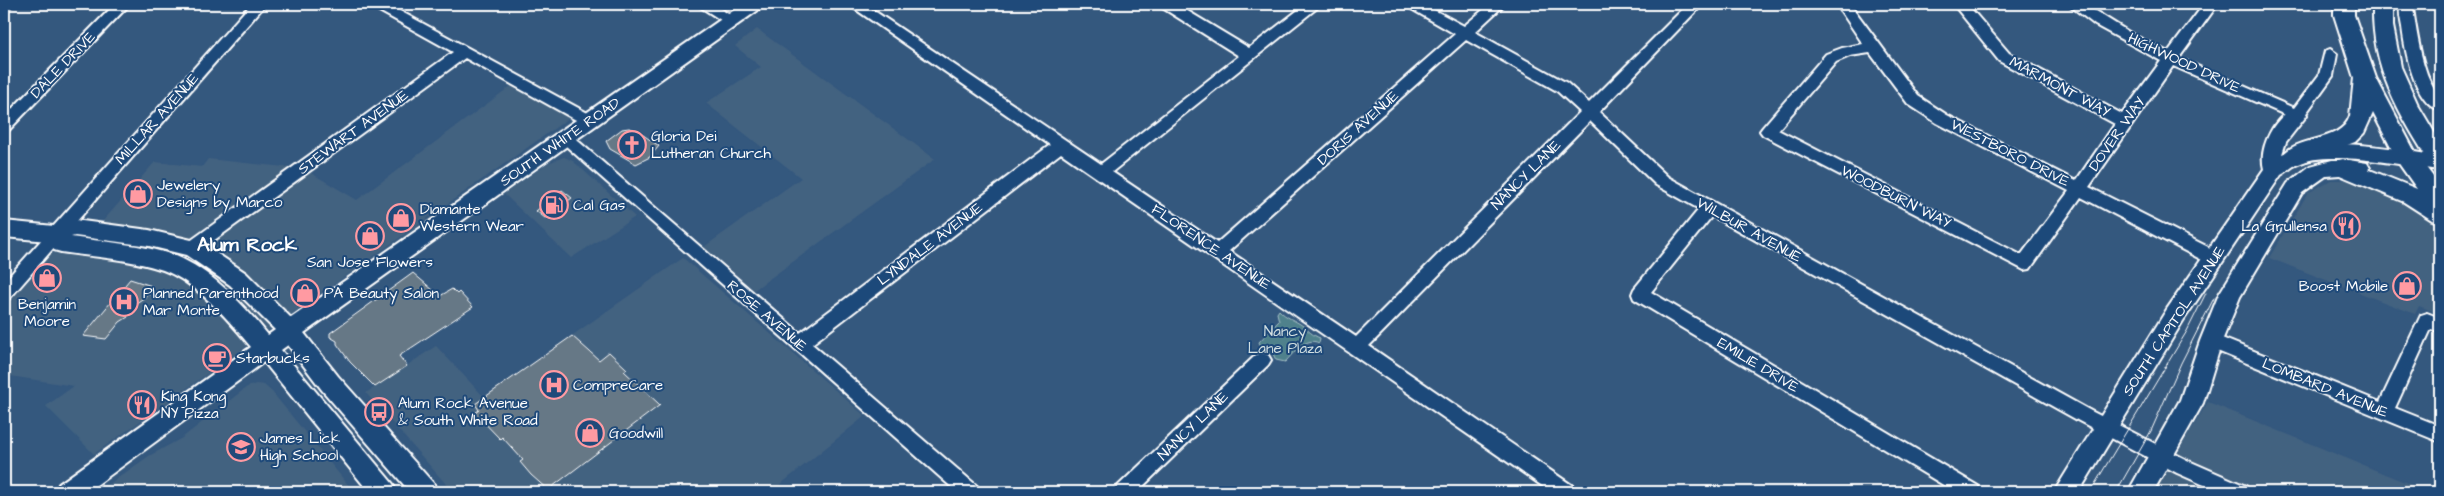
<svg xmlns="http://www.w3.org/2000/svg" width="2444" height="496" viewBox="0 0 2444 496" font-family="'Architects Daughter',sans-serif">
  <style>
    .built { fill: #436280 }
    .green { fill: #4f818c; stroke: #a7c0c6 }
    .building { fill: #667886; stroke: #fff }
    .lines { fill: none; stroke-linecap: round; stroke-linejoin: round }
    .minor-casing { stroke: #fff; stroke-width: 4 }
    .major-casing { stroke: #fff; stroke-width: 4 }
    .highway-casing { stroke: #fff; stroke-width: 4 }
    .minor { fill: #1f4a7a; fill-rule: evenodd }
    .major { fill: #1f4a7a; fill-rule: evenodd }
    .highway { fill: #1f4a7a; fill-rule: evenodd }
    .tram { stroke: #fff; stroke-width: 1 }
    .labels { text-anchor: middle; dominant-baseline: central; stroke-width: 4; stroke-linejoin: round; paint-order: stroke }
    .street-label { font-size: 15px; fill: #fff; stroke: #1f4a7a }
    .poi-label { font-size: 15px; fill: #fff; stroke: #1f4a7a; text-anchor: start }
    .park-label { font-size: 15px; fill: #d3e0e2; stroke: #1f4a7a }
    .district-label { font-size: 20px; font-weight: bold; fill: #fff; stroke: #1f4a7a }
  </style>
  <rect width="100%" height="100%" fill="#34587e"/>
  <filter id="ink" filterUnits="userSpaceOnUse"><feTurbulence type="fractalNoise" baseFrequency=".02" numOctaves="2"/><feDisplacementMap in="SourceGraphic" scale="10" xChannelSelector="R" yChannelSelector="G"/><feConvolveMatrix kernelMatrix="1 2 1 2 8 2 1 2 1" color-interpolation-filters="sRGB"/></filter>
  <g filter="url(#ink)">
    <path class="built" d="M 757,29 L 935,159 L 754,290 L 704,247 L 801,178 L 706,103 L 761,67 L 735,46 Z
      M 511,86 L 569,118 L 94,454 L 46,406 L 74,386 L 4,375 L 4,308 L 52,253 L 73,255 L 155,162 L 202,167 L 208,159 L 304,169 L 357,200 Z
      M 564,157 L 573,161 L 635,217 L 571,258 L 504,194 L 548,163 Z
      M 2331,180 L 2360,180 L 2424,210 L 2440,228 L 2440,314 L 2419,306 L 2415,314 L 2269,258 L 2308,193 Z
      M 683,258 L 865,416 L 771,492 L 453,492 L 366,393 L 436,346 L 484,397 Z
      M 256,384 L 264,385 L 272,392 L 354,492 L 98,492 L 149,456 L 182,438 L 247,387 Z
      M 2208,402 L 2429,492 L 2154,492 Z"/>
    <path class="green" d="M 1279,310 C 1286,318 1295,320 1303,326 C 1309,331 1312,335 1320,338 L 1319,343 C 1305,336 1294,353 1285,362 L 1276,360 L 1272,352 L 1262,349 L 1259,342 L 1279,321 L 1277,313 Z"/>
    <path class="building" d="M 629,128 L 636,130 L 659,146 L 650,157 L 636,164 L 610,149 L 606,141 L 622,129 Z
      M 562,190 L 572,198 L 545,218 L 536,211 Z
      M 401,207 L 414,217 L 412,218 L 415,220 L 404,228 L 388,217 Z
      M 413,273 L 440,296 L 452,289 L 457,294 L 459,292 L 473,307 L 399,356 L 407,366 L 375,387 L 350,362 L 337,344 L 337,341 L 330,337 L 330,333 Z
      M 130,279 L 152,286 L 151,293 L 123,312 L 128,317 L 120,322 L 106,339 L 83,336 Z
      M 572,336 L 599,360 L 609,352 L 627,369 L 624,371 L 660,405 L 548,490 L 531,475 L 520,462 L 523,460 L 502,437 L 500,439 L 475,413 L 479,410 L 475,404 Z"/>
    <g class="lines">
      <defs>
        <path id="minor" d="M 4,4 L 14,4 L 4,11 Z
          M 115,4 L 130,4 L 9,130 L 4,131 L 4,117 Z
          M 251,4 L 266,4 L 10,298 L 4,300 L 4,282 Z
          M 370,4 L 387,4 L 595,117 L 598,121 L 595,125 L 585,125 L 465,58 L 198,252 L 192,254 L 186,252 L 184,248 L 186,244 L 453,52 L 372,7 Z
          M 696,4 L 713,4 L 739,21 L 737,24 L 727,24 Z
          M 848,4 L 864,4 L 1101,164 L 1239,56 L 1161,7 L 1159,4 L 1176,4 L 1249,48 L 1306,4 L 1322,4 L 1112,172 L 1217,243 L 1455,34 L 1408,7 L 1406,4 L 1423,4 L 1464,26 L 1490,4 L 1505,4 L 1475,32 L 1567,83 L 1589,103 L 1688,4 L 1703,4 L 1599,112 L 1668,177 L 2091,411 L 2189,461 L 2246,486 L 2248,492 L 2220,492 L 2177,473 L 2079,421 L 1712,216 L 1651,292 L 1978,486 L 1980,492 L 1955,492 L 1634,299 L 1632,294 L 1634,289 L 1699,209 L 1656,185 L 1590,121 L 1369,346 L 1573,486 L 1575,492 L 1551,492 L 1061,153 L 812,344 L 977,486 L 979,492 L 957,492 L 557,138 L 560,134 L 570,134 L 800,333 L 1050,145 ZM 1466,40 L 1557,91 L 1580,112 L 1356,337 L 1229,251 Z
          M 1836,4 L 1850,4 L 1918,96 L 1947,115 L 2076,181 L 2115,124 L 1999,61 L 1953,4 L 1967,4 L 2009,53 L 2122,114 L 2161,61 L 2095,25 L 2068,4 L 2084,4 L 2132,34 L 2168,52 L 2204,4 L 2218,4 L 2179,58 L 2294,108 L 2319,75 L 2325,51 L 2330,49 L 2337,54 L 2333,76 L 2302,119 L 2297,120 L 2173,66 L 2089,187 L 2220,253 L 2222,258 L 2220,263 L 2214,264 L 2208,263 L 2081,197 L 2030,269 L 2024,270 L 1763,135 L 1760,131 L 1763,127 L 1826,54 L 1842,48 L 1863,44 ZM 1870,53 L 1908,104 L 1937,123 L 2069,191 L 2021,255 L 1778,130 L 1836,62 L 1850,56 Z
          M 2401,4 L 2415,4 L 2413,8 C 2416,29 2419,50 2426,71 C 2431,87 2440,92 2440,110 C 2414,103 2405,50 2402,27 C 2401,20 2398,11 2401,4 Z
          M 2427,313 L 2440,318 L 2440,332 L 2431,329 L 2395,408 L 2440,426 L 2440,442 L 2205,346 L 2202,341 L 2205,336 L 2211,334 L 2217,336 L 2380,402 L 2421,315 Z
          M 1262,353 L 1268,355 L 1271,360 L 1268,365 L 1137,492 L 1116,492 L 1118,486 L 1256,355 Z"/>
        <path id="major" d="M 743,4 L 764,4 L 761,8 L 304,333 L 338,376 L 434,484 L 437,492 L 410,492 L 322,390 L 288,345 L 281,350 L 393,484 L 396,492 L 369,492 L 264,362 L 87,492 L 56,492 L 59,484 L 251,347 C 230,321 195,281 163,270 C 131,259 94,257 61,252 L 54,250 L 48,241 L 4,237 L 4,221 L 54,226 L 75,220 L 149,230 L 200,242 L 246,273 L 291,318 ZM 75,236 L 149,246 L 186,255 L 230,285 L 275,330 L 268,335 C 244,305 212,271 176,256 C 143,244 105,242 71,237 Z
          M 2297,108 L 2304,110 L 2307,115 L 2286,142 L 2282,154 C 2331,135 2389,148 2440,156 L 2440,170 C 2405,166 2329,149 2297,164 C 2291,167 2287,172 2281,175 L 2183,321 L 2079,492 L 2054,492 L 2167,309 L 2264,169 C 2258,148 2275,114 2297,108 Z
          M 2349,160 L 2367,163 L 2370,168 L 2367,173 L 2326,176 L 2302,193 L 2240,297 L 2222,341 L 2203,403 L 2153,492 L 2128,492 L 2180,400 L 2200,341 L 2219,294 L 2288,183 L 2310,166 L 2332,160 Z"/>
        <path id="highway" d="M 2334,4 L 2354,4 L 2354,15 L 2376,78 L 2416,154 L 2440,186 L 2440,223 L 2432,220 L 2404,202 L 2335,173 L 2332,167 L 2335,161 L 2343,159 L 2417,189 L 2400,165 L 2373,113 L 2364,133 L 2355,142 L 2291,167 L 2283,165 L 2280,159 C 2294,134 2340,145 2350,116 L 2354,78 L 2334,15 Z
          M 2373,4 L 2393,4 L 2393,26 L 2401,67 L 2418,105 L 2440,142 L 2440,168 L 2432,166 C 2399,113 2371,69 2373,4 Z"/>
      </defs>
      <use href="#minor" class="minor-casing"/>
      <use href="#major" class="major-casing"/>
      <use href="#highway" class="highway-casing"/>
      <use href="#minor" class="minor"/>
      <use href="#major" class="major"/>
      <use href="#highway" class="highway"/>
      <path class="tram" d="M 2090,492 L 2187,331 L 2206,293
        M 2116,492 L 2151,431 L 2181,363 L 2214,298"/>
    </g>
  </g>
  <defs>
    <symbol id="church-ring" viewBox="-11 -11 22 22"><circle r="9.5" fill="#1f4a7a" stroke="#ff9aa2" stroke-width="1.5"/><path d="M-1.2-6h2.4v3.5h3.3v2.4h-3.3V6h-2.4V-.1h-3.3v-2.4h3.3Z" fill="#ff9aa2"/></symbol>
    <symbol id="shop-ring" viewBox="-11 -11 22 22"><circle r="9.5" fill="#1f4a7a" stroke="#ff9aa2" stroke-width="1.5"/><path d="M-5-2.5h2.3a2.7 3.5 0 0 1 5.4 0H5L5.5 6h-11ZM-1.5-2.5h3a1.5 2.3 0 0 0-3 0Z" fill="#ff9aa2"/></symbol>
    <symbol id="fuel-ring" viewBox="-11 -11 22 22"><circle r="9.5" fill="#1f4a7a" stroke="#ff9aa2" stroke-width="1.5"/><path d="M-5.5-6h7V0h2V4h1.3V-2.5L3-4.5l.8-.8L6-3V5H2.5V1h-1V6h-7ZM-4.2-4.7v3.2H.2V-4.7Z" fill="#ff9aa2"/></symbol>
    <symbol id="restaurant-ring" viewBox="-11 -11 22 22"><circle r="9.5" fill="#1f4a7a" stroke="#ff9aa2" stroke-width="1.5"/><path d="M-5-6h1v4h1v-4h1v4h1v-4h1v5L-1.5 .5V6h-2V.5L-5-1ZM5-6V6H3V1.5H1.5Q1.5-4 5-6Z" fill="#ff9aa2"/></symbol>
    <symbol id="hospital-ring" viewBox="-11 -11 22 22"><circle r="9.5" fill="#1f4a7a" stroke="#ff9aa2" stroke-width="1.5"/><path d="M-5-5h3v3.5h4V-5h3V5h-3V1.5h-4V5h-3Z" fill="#ff9aa2"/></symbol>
    <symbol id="cafe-ring" viewBox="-11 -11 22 22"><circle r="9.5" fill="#1f4a7a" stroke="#ff9aa2" stroke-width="1.5"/><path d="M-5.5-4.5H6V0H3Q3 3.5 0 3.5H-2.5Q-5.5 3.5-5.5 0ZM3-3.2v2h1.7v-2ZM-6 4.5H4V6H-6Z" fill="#ff9aa2"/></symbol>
    <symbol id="bus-ring" viewBox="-11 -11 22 22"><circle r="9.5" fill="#1f4a7a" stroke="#ff9aa2" stroke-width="1.5"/><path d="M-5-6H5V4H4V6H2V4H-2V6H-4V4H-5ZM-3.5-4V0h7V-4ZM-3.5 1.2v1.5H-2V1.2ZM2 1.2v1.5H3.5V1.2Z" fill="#ff9aa2"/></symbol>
    <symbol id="school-ring" viewBox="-11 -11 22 22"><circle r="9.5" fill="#1f4a7a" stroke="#ff9aa2" stroke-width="1.5"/><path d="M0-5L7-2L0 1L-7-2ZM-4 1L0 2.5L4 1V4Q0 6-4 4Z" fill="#ff9aa2"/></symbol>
  </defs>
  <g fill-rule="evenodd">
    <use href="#church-ring" x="616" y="129" width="32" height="32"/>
    <use href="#shop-ring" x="122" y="178" width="32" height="32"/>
    <use href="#fuel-ring" x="538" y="189" width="32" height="32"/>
    <use href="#shop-ring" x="385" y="202" width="32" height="32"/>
    <use href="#restaurant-ring" x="2330" y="210" width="32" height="32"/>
    <use href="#shop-ring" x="354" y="220" width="32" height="32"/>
    <use href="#shop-ring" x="31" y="262" width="32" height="32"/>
    <use href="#shop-ring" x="2391" y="270" width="32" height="32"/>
    <use href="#shop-ring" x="289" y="277" width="32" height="32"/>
    <use href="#hospital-ring" x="108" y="286" width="32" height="32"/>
    <use href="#cafe-ring" x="201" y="342" width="32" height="32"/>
    <use href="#hospital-ring" x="538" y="369" width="32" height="32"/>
    <use href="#restaurant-ring" x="126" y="389" width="32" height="32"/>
    <use href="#bus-ring" x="363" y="396" width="32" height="32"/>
    <use href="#shop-ring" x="574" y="417" width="32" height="32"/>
    <use href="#school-ring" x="225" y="431" width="32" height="32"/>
  </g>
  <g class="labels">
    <g class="street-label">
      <text transform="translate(2184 63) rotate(25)">HIGHWOOD DRIVE</text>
      <text transform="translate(63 65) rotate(-46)">DALE DRIVE</text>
      <text transform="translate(2060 87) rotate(28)">MARMONT WAY</text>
      <text transform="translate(157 119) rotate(-48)">MILLAR AVENUE</text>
      <text transform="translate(1358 128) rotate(-42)">DORIS AVENUE</text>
      <text transform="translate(353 132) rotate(-36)">STEWART AVENUE</text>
      <text transform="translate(2117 134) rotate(-55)">DOVER WAY</text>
      <text transform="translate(560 142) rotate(-35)">SOUTH WHITE ROAD</text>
      <text transform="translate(2010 153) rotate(27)">WESTBORO DRIVE</text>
      <text transform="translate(1526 175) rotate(-45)">NANCY LANE</text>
      <text transform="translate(1896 197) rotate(27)">WOODBURN WAY</text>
      <text transform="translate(1749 230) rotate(29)">WILBUR AVENUE</text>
      <text transform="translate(930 244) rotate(-37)">LYNDALE AVENUE</text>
      <text transform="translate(1211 247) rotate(34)">FLORENCE AVENUE</text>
      <text transform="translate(767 316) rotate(41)">ROSE AVENUE</text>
      <text transform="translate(2174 321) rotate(-57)">SOUTH CAPITOL AVENUE</text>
      <text transform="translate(1758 365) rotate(31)">EMILIE DRIVE</text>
      <text transform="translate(2325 388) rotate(22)">LOMBARD AVENUE</text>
      <text transform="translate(1193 426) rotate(-44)">NANCY LANE</text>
    </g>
    <g class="poi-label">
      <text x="651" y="136">Gloria Dei<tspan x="651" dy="17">Lutheran Church</tspan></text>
      <text x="157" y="185">Jewelery<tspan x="157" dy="17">Designs by Marco</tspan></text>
      <text x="573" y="205">Cal Gas</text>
      <text x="420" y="209">Diamante<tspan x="420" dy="17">Western Wear</tspan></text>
      <text x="2327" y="226" text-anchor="end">La Grullensa</text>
      <text x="370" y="262" text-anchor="middle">San Jose Flowers</text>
      <text x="2388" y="286" text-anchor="end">Boost Mobile</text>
      <text x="143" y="293">Planned Parenthood<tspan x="143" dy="17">Mar Monte</tspan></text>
      <text x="324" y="293">PA Beauty Salon</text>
      <text x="47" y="304" text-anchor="middle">Benjamin<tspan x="47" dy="17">Moore</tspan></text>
      <text x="236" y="358">Starbucks</text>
      <text x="573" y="385">CompreCare</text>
      <text x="161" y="396">King Kong<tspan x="161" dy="17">NY Pizza</tspan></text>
      <text x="398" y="403">Alum Rock Avenue<tspan x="398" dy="17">&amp; South White Road</tspan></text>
      <text x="609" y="433">Goodwill</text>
      <text x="260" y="438">James Lick<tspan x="260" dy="17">High School</tspan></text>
    </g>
    <g class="park-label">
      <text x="1285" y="331">Nancy<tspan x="1285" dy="17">Lane Plaza</tspan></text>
    </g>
    <g class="district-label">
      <text x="247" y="245">Alum Rock</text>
    </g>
  </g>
  <rect width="2444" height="496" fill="none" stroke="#1f4a7a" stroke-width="20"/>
  <rect x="10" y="10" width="2424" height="476" fill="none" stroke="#fff" stroke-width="2" filter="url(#ink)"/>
</svg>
